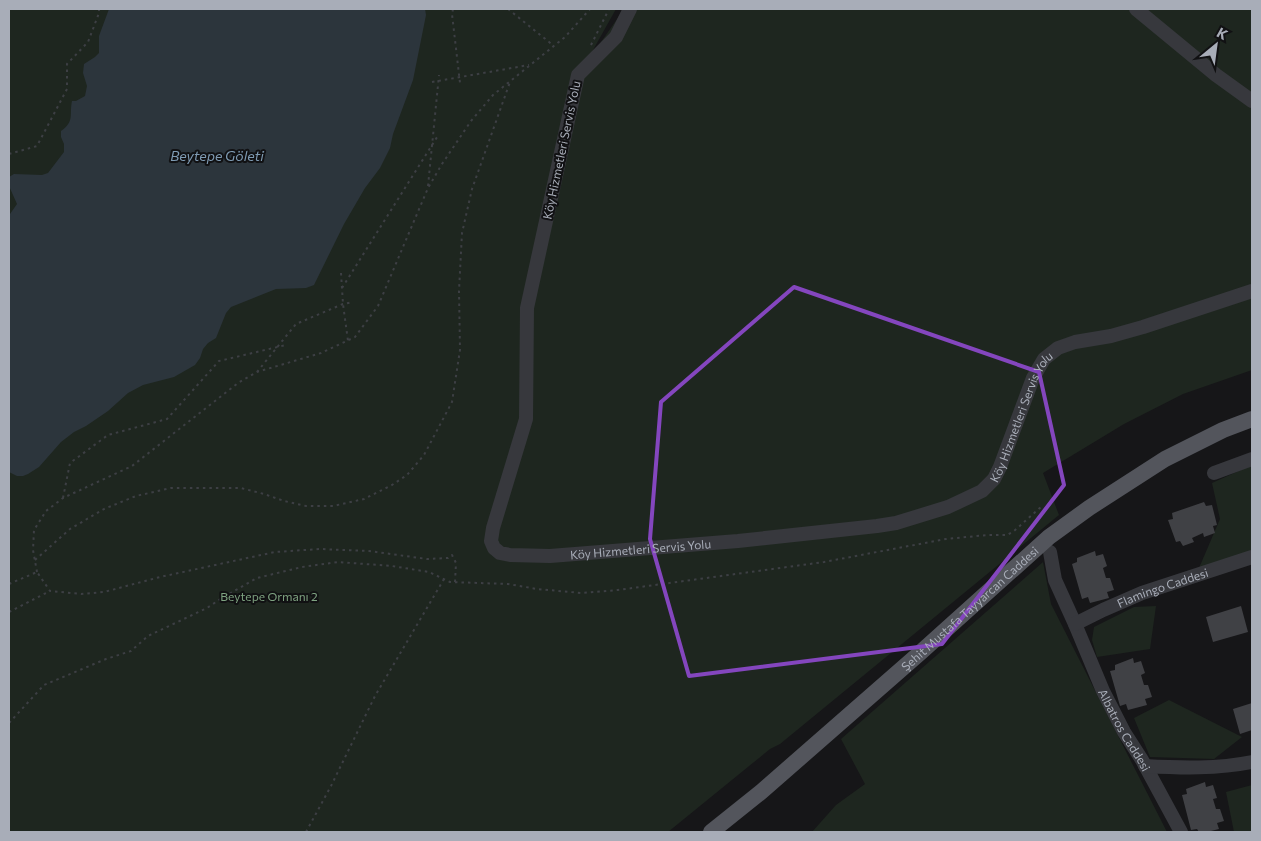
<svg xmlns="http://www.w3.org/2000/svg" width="1261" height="841" viewBox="0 0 1261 841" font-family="Commissioner,sans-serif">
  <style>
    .green { fill: #1e261f }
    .water { fill: #2c353c }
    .building { fill: #404145 }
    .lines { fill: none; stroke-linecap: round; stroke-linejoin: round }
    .path { stroke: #3d3f44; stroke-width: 2; stroke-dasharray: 2.5 4; stroke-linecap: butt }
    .minor { stroke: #37383d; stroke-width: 14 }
    .major { stroke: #53555c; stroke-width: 16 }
    .marked { fill: none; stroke: #8446be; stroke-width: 4; stroke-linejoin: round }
    .labels { text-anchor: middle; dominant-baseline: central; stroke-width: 4; stroke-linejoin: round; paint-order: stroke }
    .street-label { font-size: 12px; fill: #a8adb8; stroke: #111113 }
    .park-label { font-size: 12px; fill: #7fa381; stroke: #111113 }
    .water-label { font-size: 14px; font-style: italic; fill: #7f9bb3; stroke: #111113 }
  </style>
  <rect width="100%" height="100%" fill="#161618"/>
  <path class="green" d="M 9,9 L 616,9 L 583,68 L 624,9 L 1252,9 L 1252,370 L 1183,394 L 1124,424 L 1043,473 L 1059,515 L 780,744 L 770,749 L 668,832 L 9,832 Z
    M 1252,465 L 1252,552 L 1199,568 L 1220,519 L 1212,483 Z
    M 1043,562 L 1051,604 L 1167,832 L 812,832 L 836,805 L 865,784 L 841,739 Z
    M 1156,606 L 1150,649 L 1097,657 L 1092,640 L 1094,627 L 1134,607 Z
    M 1169,700 L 1242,737 L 1214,759 L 1150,757 L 1134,718 Z
    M 1252,785 L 1252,832 L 1234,832 L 1226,792 Z"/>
  <path class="water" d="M 109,9 L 425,9 L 426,15 L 413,80 L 393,134 L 390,148 L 380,168 L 365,188 L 344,224 L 314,285 L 306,288 L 276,289 L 231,307 L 226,313 L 216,338 L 208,343 L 203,349 L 200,358 L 195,365 L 174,377 L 143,385 L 128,393 L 108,411 L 86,426 L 74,432 L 61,442 L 39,467 L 28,474 L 23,476 L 17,476 L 9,472 L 9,219 L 10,214 L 17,204 L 9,186 L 9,177 L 14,174 L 42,175 L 48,173 L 64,152 L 64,144 L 61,137 L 61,131 C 75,121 69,115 72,101 L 76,101 L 85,96 L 87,86 L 83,73 L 84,64 L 95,57 L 99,53 L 99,36 Z"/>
  <path class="building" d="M 1204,502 L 1206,506 L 1212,505 L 1217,525 L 1213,526 L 1215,533 L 1204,537 L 1203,533 L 1192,538 L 1194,542 L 1183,546 L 1180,541 L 1176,542 L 1168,520 L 1173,519 L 1172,513 Z
    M 1095,551 L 1096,556 L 1103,554 L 1107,566 L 1103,568 L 1106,578 L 1110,578 L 1114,590 L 1107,592 L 1109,598 L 1090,603 L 1088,597 L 1082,599 L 1072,564 L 1077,562 L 1077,558 Z
    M 1241,606 L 1248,632 L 1213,642 L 1206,617 Z
    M 1133,658 L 1134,663 L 1141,661 L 1145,673 L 1141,675 L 1144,685 L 1148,685 L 1152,697 L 1145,699 L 1147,705 L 1128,710 L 1126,704 L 1120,706 L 1110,671 L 1115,670 L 1115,665 Z
    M 1252,703 L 1252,730 L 1240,734 L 1233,709 Z
    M 1205,782 L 1206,787 L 1213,785 L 1217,798 L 1213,799 L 1216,809 L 1220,809 L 1224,821 L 1217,823 L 1219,829 L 1207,832 L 1199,832 L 1197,829 L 1191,830 L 1182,795 L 1187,794 L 1186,789 Z"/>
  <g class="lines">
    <path class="path" d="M 453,9 L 452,14 L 460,83
      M 508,9 L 554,46
      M 591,45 L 609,9
      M 432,82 L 529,65
      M 9,154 L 37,146 L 67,89 L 67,64 L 88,42 L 99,13 L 99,9
      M 428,186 L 439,75
      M 341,273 L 343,304 L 348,341
      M 342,288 L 439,134
      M 257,372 L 296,324 L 343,304 L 353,302
      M 63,498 L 70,463 L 108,435 L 167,419 L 219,361 L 286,345
      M 35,560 L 70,529 L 104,509 L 136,496 L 171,488 L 241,488 L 264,494 L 284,501 L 306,506 L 333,506 L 364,499 L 392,485 L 407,475 L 424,455 L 452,402 L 460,350 L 459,291 L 462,233 L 472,189 L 510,82
      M 37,572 L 33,550 L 34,530 L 46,511 L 63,498 L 132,466 L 238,383 L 257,372 L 321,353 L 355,337 L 378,306 L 428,188 L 442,164 L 471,121 L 493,95 L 565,37 L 590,9
      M 9,584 L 37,572 L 50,591 L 81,594 L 104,592 L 160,577 L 275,552 L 320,549 L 369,551 L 427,559 L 448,558 L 452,555 L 456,563 L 455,582
      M 9,612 L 50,591
      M 9,723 L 44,685 L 106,659 L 131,651 L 148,636 L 207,608 L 222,598 L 257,578 L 302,567 L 338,562 L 392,566 L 429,572 L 450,582 L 508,584 L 537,589 L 581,593 L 618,590 L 824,562 L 946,539 L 988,535 L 1007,535 L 1014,531 L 1042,506
      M 306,832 L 331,786 L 375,696 L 444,579"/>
    <g class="minor">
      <path id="s1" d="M 630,9 L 616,37 L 578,75 L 527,308 L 526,419 L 493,528 L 491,541 L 494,548 L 500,553 L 510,555 L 550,556 L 738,541 L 877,526 L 896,523 L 948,507 L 982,491 L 994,479 L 1000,467 L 1033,378 L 1044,359 L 1058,348 L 1075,342 L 1111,336 L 1143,327 L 1252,291"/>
      <path d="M 1136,9 L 1216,75 L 1252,101"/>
      <path d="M 1214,473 L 1252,459"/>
      <path id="s2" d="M 1050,552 L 1055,580 L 1075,624 L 1103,691 L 1124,732 L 1142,760 L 1181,832"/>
      <path id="s3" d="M 1075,624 L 1103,610 L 1142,593 L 1252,557"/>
      <path d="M 1145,766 C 1181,768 1217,769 1252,762"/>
    </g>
    <path class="major" id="s4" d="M 711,832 L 761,792 L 921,652 L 1049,537 L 1089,508 L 1165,459 L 1223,430 L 1252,419"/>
  </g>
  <path class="marked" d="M 794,287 L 1039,372 L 1064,485 L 942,644 L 689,676 L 650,539 L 661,402 Z"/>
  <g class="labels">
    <g class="street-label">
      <text transform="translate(561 150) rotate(-78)">Köy Hizmetleri Servis Yolu</text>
      <text stroke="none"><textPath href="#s1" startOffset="1152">Köy Hizmetleri Servis Yolu</textPath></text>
      <text stroke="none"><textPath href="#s1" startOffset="718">Köy Hizmetleri Servis Yolu</textPath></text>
      <text stroke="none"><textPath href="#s3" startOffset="95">Flamingo Caddesi</textPath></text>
      <text stroke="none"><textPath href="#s4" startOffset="342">Şehit Mustafa Tayyarcan Caddesi</textPath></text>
      <text stroke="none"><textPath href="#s2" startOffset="194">Albatros Caddesi</textPath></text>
    </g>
    <g class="park-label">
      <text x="269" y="596">Beytepe Ormanı 2</text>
    </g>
    <g class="water-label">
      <text x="217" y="155">Beytepe Göleti</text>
    </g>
  </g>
  <rect width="1261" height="841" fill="none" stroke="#a8adb8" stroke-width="20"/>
  <g transform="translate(1216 45) rotate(29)" stroke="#111113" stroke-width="4" paint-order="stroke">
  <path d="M0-4L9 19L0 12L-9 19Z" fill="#a8adb8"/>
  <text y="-8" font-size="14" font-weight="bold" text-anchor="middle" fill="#a8adb8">K</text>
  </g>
</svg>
